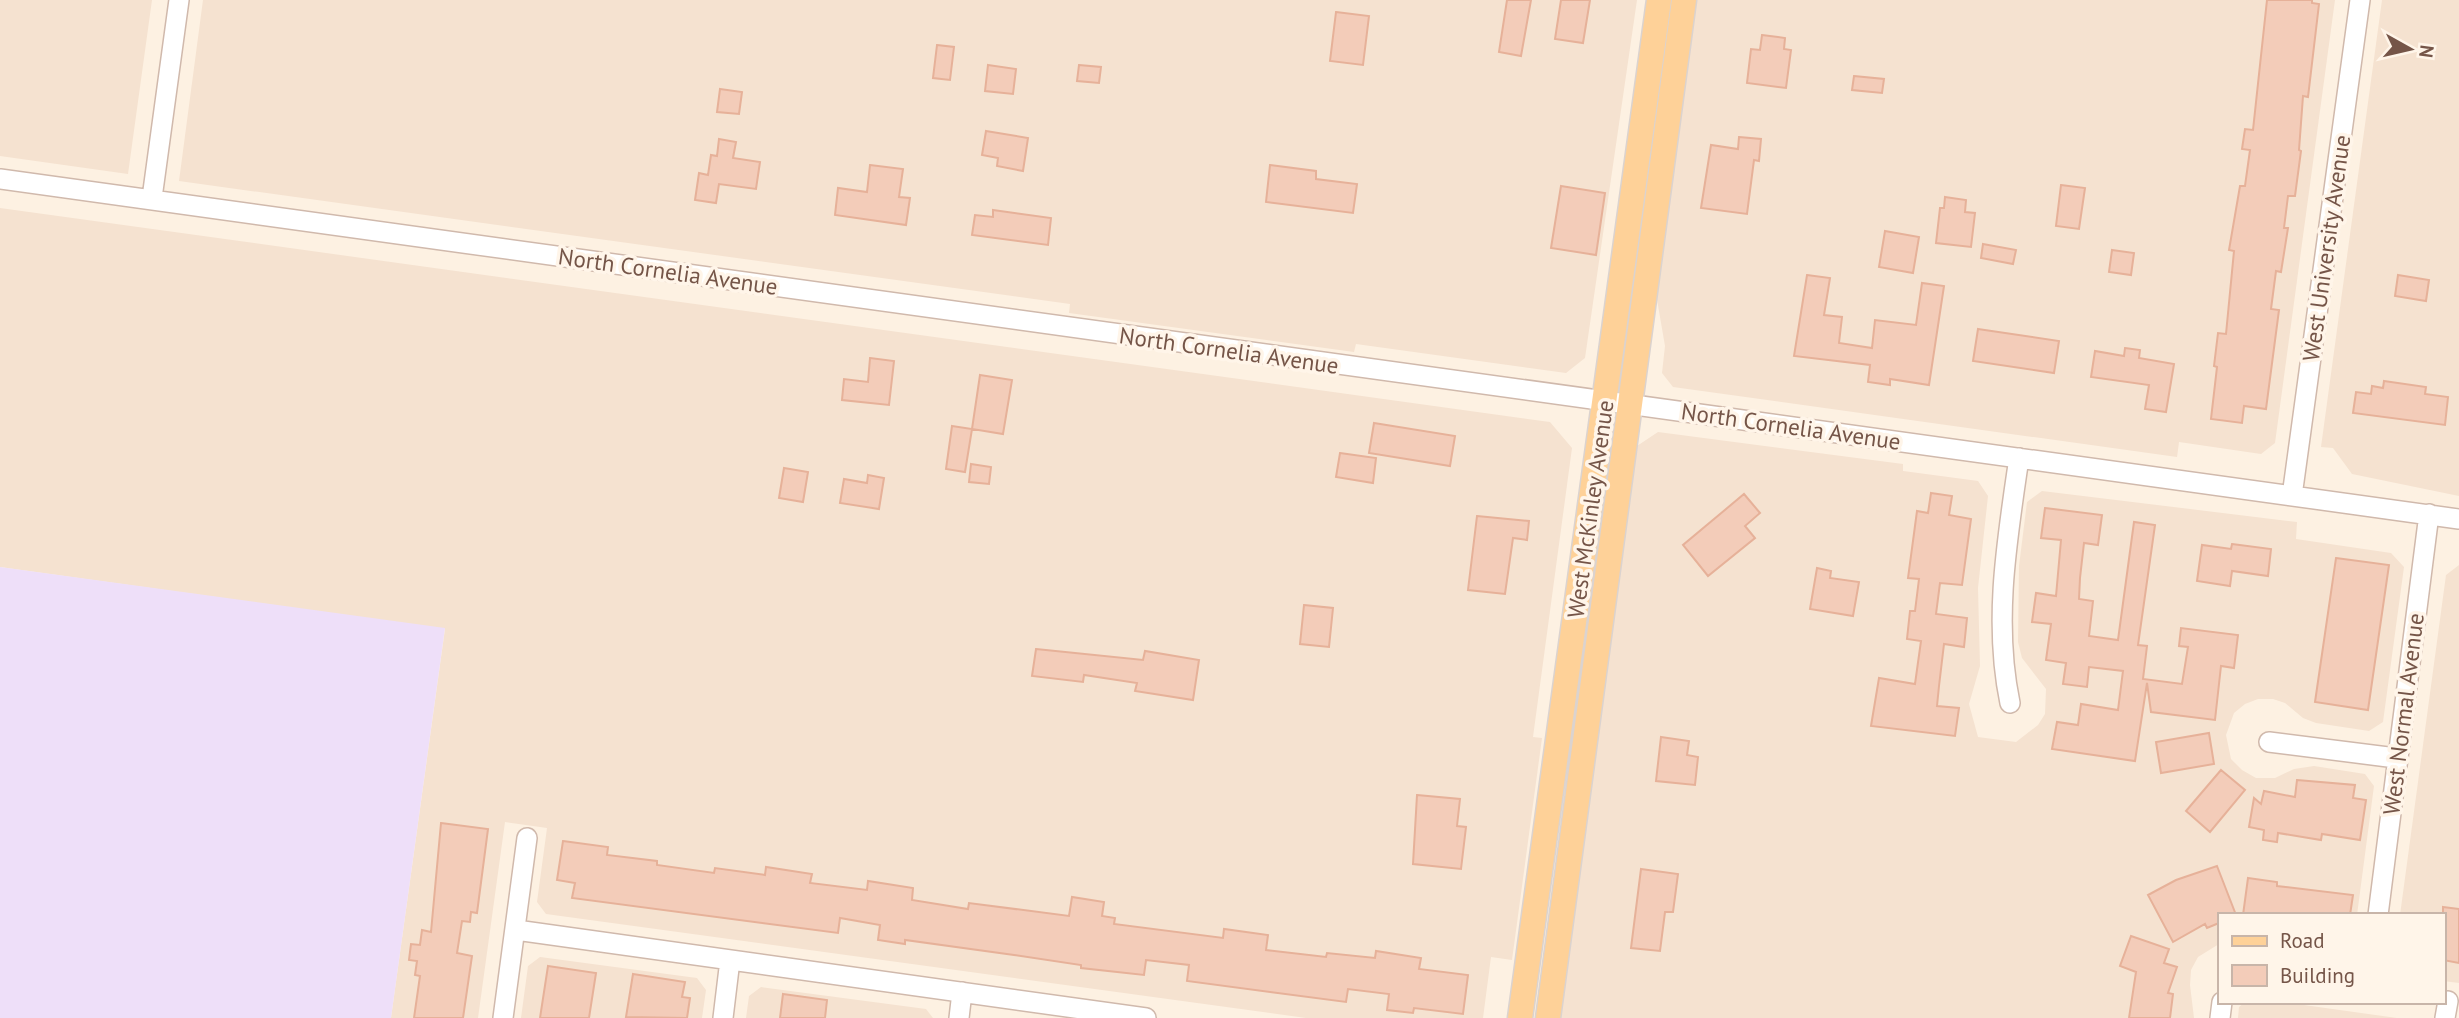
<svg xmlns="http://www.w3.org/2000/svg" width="2459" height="1018" viewBox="0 0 2459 1018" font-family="'PT Sans',sans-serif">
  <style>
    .residential { fill: #f5e2d0 }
    .education { fill: #eedff9 }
    .building { fill: #f3ccb9; stroke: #e6b199; stroke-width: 2 }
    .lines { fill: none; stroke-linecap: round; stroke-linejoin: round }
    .minor-casing { stroke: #d0b9ac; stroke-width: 22 }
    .major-casing { stroke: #dbd3cf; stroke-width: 27 }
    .minor { stroke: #fff; stroke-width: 19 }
    .major { stroke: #fed198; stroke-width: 24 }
    .labels { text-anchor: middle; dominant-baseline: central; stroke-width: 7; stroke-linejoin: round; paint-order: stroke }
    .street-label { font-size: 23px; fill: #755548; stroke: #fff5e9 }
  </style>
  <rect width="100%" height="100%" fill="#fdf1e2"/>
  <path class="residential" d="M 0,0 L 152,0 L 128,174 L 0,156 Z
    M 203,0 L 1637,0 L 1585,358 L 1566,373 L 1356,344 L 1354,352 L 1069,313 L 1070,304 L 179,181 Z
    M 1694,0 L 2335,0 L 2275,443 L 2261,454 L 2179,442 L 2177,457 L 1673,387 L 1662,373 L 1665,346 L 1655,288 Z
    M 2382,0 L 2459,0 L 2459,496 L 2352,474 L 2333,448 L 2321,447 Z
    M 0,208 L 1550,422 L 1572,448 L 1533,737 L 1542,738 L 1512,960 L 1491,957 L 1483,1018 L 1306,1018 L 546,914 L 537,902 L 547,828 L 505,822 L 478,1018 L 391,1018 L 445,629 L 0,567 Z
    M 1658,432 L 1903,464 L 1903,471 L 1978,481 L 1988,496 L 1978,588 L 1980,666 L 1969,704 L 1978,737 L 2016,742 L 2038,725 L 2045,714 L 2046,689 L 2022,658 L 2018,642 L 2019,566 L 2027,502 L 2042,491 L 2297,522 L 2296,539 L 2391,553 L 2404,567 L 2383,722 L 2369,731 L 2316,723 L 2303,718 L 2285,703 L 2273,699 L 2258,699 L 2245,704 L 2234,713 L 2226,735 L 2231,759 L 2242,770 L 2256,778 L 2275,778 L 2294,769 L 2314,766 L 2365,774 L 2374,786 L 2357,915 L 2219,915 L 2219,944 L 2198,957 L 2191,970 L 2190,985 L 2194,1018 L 1556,1018 L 1637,446 Z
    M 2459,565 L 2459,983 L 2443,981 L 2443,915 L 2400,915 L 2446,575 Z
    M 540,957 L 697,978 L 706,990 L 702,1018 L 521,1018 L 528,966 Z
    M 761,987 L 926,1009 L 933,1018 L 746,1018 L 749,996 Z
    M 2245,1002 L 2283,1002 L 2397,1018 L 2238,1018 L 2239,1007 Z"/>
  <path class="education" d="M 0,567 L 445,628 L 391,1018 L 0,1018 Z"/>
  <path class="building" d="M 1507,0 L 1531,0 L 1521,56 L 1499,52 Z
    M 1561,0 L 1590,0 L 1583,43 L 1555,39 Z
    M 2267,0 L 2312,0 L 2312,3 L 2319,4 L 2308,97 L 2303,96 L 2299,150 L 2301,151 L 2295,196 L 2288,196 L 2284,228 L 2288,228 L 2281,272 L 2276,271 L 2271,309 L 2279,310 L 2266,409 L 2244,406 L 2242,423 L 2211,419 L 2217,367 L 2214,366 L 2218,333 L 2226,334 L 2234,251 L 2229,250 L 2240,186 L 2245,186 L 2250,150 L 2242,149 L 2245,129 L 2253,130 Z
    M 1336,12 L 1369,16 L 1363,65 L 1330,61 Z
    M 1762,35 L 1785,38 L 1784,49 L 1791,50 L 1786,88 L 1747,83 L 1751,49 L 1760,50 Z
    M 937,45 L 954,47 L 950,80 L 933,78 Z
    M 988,65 L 1016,69 L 1013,94 L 985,91 Z
    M 1079,65 L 1101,67 L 1099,83 L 1077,81 Z
    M 1854,76 L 1884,79 L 1882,93 L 1852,90 Z
    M 720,89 L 742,92 L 739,114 L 717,112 Z
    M 986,131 L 1028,138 L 1023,171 L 997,166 L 998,158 L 982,155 Z
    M 1739,137 L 1761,139 L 1759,161 L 1754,160 L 1747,214 L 1701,208 L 1711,145 L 1738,149 Z
    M 719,139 L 736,142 L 733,158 L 760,162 L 756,189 L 719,184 L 716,203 L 695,200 L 699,173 L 708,175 L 711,155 L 717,156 Z
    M 870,165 L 903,169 L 899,197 L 910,198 L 906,225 L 835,215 L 838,188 L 867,192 Z
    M 1270,165 L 1316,171 L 1316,179 L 1357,184 L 1353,213 L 1266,202 Z
    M 2061,185 L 2085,188 L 2079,229 L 2056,226 Z
    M 1561,186 L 1605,193 L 1596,255 L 1551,248 Z
    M 1945,197 L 1966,200 L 1965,212 L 1975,213 L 1971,247 L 1936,243 L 1940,208 L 1944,208 Z
    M 993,210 L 1051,218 L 1048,245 L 972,235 L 975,215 L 993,217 Z
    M 1885,231 L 1919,237 L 1913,273 L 1879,267 Z
    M 1983,244 L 2016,250 L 2013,264 L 1981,258 Z
    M 2112,250 L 2134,253 L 2131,275 L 2109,272 Z
    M 1807,275 L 1830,278 L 1824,315 L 1842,317 L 1839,343 L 1872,348 L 1875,320 L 1916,325 L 1922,283 L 1944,286 L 1929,385 L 1890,379 L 1890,385 L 1868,382 L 1870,365 L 1794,356 Z
    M 2398,275 L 2429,280 L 2426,301 L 2395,296 Z
    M 1978,329 L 2059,341 L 2054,373 L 1973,361 Z
    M 2125,348 L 2140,350 L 2139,358 L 2174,364 L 2166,412 L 2145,409 L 2149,385 L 2091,377 L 2095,351 L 2124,356 Z
    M 870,358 L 894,361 L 889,405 L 842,400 L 844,379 L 868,382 Z
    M 980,375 L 1012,380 L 1003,434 L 972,429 Z
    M 2384,381 L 2426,387 L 2425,394 L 2448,397 L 2445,425 L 2353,413 L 2356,392 L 2371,394 L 2372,386 L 2383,388 Z
    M 1374,423 L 1455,436 L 1450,466 L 1369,453 Z
    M 952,426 L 972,429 L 965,472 L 946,469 Z
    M 1340,453 L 1376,458 L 1373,483 L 1336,477 Z
    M 971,464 L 991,467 L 989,484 L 969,482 Z
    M 784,468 L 808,472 L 803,502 L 779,498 Z
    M 868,475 L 884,478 L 879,509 L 840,503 L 844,479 L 867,483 Z
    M 1931,493 L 1952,496 L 1949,515 L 1971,519 L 1962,585 L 1940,583 L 1936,614 L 1967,618 L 1964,647 L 1944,644 L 1939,686 L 1937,706 L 1959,708 L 1955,736 L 1871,726 L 1879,678 L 1915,684 L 1921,641 L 1907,639 L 1910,611 L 1915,611 L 1919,579 L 1908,578 L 1917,511 L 1928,513 Z
    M 1744,494 L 1760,513 L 1745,526 L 1755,538 L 1708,576 L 1683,545 Z
    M 2045,508 L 2102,515 L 2098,545 L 2084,543 L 2080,578 L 2079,599 L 2093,601 L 2089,636 L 2118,640 L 2134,522 L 2155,525 L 2138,645 L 2147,646 L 2143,679 L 2182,684 L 2188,647 L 2179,646 L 2181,628 L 2238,635 L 2234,668 L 2221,666 L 2215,720 L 2151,712 L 2147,683 L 2135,761 L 2052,749 L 2057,722 L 2078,725 L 2081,704 L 2118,710 L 2123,671 L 2089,667 L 2087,687 L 2063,684 L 2066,663 L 2046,660 L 2051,624 L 2032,622 L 2036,593 L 2056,596 L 2061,540 L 2041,538 Z
    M 1477,516 L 1529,521 L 1527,540 L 1513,538 L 1505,594 L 1468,590 Z
    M 2232,544 L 2271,549 L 2268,576 L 2232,571 L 2230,586 L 2197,581 L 2202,545 L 2231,549 Z
    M 2336,558 L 2389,565 L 2368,710 L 2315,702 Z
    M 1817,568 L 1831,571 L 1830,578 L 1859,582 L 1853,616 L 1810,609 Z
    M 1304,605 L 1333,608 L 1329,647 L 1300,644 Z
    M 1036,649 L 1143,660 L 1145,651 L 1199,660 L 1193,700 L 1135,691 L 1137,683 L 1084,675 L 1083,682 L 1032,676 Z
    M 2209,733 L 2214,764 L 2161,773 L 2156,742 Z
    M 1661,737 L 1689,741 L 1687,755 L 1698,757 L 1695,785 L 1656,781 Z
    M 2221,770 L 2245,790 L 2210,832 L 2186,811 Z
    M 2297,780 L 2355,785 L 2353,798 L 2366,800 L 2360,840 L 2322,834 L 2321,840 L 2278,833 L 2277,842 L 2263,840 L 2264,830 L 2249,827 L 2254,798 L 2261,804 L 2264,791 L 2295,797 Z
    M 1417,795 L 1460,799 L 1457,826 L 1466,827 L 1461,869 L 1413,864 Z
    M 441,823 L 488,829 L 477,913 L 471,912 L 470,922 L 462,921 L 457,953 L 472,956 L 463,1018 L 414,1018 L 420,976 L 415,975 L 417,961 L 409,960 L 411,944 L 420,945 L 422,930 L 431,932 Z
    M 563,841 L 608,847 L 607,855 L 657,861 L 657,865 L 714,873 L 715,868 L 765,875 L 766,867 L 812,874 L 810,883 L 867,890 L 868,881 L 913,888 L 912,900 L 968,909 L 969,903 L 1069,916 L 1072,897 L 1104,902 L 1102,916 L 1115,918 L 1114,924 L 1223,938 L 1224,929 L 1268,935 L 1266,950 L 1326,957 L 1327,953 L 1375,958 L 1376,951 L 1421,958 L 1419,969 L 1468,975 L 1463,1014 L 1414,1008 L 1413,1013 L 1387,1010 L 1389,994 L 1348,989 L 1346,1002 L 1187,981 L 1189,965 L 1146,960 L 1144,975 L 1081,968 L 1081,965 L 1014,955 L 905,940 L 905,944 L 878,940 L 880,925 L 840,918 L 838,933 L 572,898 L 575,883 L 557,880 Z
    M 2217,866 L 2236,915 L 2219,915 L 2219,923 L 2207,928 L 2205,924 L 2173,942 L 2148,895 L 2176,880 Z
    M 1641,869 L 1678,874 L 1673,912 L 1665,912 L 1660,951 L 1631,948 Z
    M 2248,878 L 2277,882 L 2277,886 L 2353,895 L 2350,915 L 2243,915 Z
    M 2443,907 L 2459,909 L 2459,963 L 2443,960 Z
    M 2131,936 L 2169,949 L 2164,963 L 2177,967 L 2168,993 L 2173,994 L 2170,1018 L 2129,1018 L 2136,972 L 2120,966 Z
    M 548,966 L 596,973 L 589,1018 L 540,1018 Z
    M 633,974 L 685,982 L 682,997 L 690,998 L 687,1018 L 626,1017 Z
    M 783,994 L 827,1000 L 825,1018 L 780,1018 Z"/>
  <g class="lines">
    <defs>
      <path id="minor" d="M 0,179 L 2459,519
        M 152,198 L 179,0
        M 2292,496 L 2360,0
        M 2010,703 C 1993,622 2007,540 2019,458
        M 2269,742 L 2396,758
        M 2378,915 L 2429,514
        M 516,930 L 1146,1018
        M 503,1018 L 527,838
        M 723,1018 L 730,960
        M 959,1018 L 962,992
        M 2220,1018 L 2222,1002
        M 2445,1018 L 2448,1001"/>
      <path id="major" d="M 1520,1018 L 1659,0
        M 1548,1018 L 1684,0"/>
    </defs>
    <use href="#minor" class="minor-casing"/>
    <use href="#major" class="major-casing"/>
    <use href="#minor" class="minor"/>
    <use href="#major" class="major"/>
  </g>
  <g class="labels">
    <g class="street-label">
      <text transform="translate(2326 248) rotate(-82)">West University Avenue</text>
      <text transform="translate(668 271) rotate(8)">North Cornelia Avenue</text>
      <text transform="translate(1229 350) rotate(8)">North Cornelia Avenue</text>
      <text transform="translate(1791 426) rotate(8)">North Cornelia Avenue</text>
      <text transform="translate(1590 509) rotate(-82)">West McKinley Avenue</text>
      <text transform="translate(2403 714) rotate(-83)">West Normal Avenue</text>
    </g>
  </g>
  <rect x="2218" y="913" width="228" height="91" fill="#fff5e9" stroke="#c8b5a9" stroke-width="2"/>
  <rect x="2232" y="936" width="35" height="10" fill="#fed198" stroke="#c8b5a9" stroke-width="2"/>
  <text x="2280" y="948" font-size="21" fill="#755548">Road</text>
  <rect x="2232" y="965" width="35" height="21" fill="#f3ccb9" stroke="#c8b5a9" stroke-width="2"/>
  <text x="2280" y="983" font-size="21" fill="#755548">Building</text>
  <g transform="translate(2410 49) rotate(98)" stroke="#fff5e9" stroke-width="5" paint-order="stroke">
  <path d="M0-5L12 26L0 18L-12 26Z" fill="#755548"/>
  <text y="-10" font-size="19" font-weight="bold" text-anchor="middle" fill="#755548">N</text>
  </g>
</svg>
